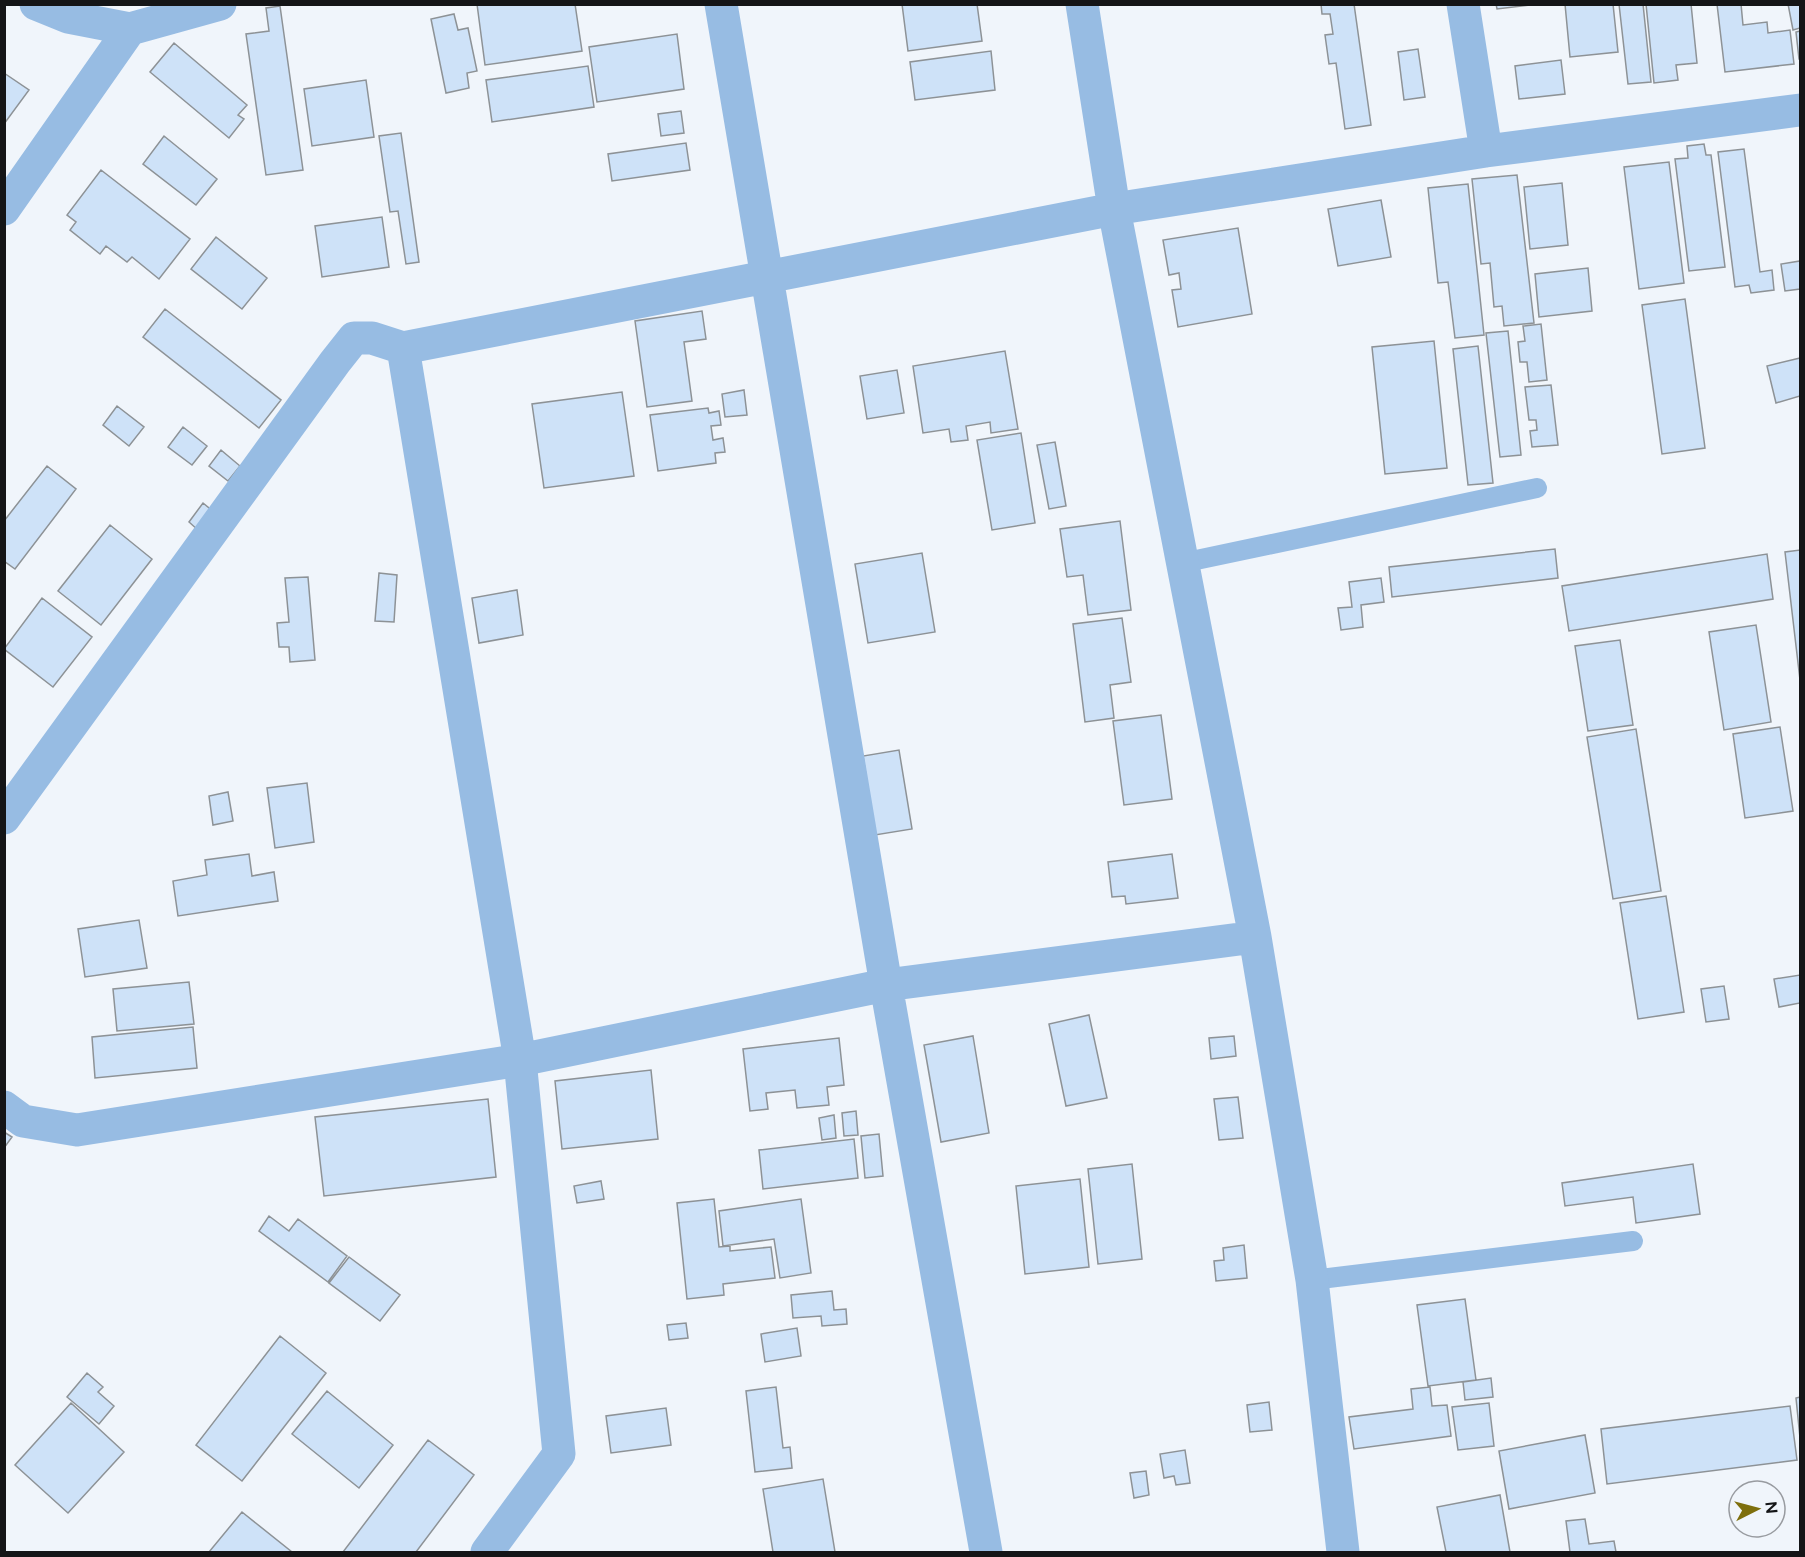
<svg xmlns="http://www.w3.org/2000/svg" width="1805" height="1557" viewBox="0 0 1805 1557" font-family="Figtree,sans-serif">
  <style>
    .building { fill: #cee2f8; stroke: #8d9296; stroke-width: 1.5 }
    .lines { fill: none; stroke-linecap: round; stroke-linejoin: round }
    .lane { stroke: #97bce3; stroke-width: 20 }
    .street { stroke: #97bce3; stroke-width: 33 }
  </style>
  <rect width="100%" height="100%" fill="#f0f5fb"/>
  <path class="building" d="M 477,4 L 575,4 L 582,51 L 485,65 Z
    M 902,4 L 977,4 L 982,41 L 908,51 Z
    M 1321,4 L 1354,4 L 1371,125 L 1345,129 L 1336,63 L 1329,64 L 1325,35 L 1333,34 L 1330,14 L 1322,14 Z
    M 1496,4 L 1538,4 L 1497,9 Z
    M 1565,4 L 1613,4 L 1618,52 L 1570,57 Z
    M 1619,4 L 1643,4 L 1651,82 L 1628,84 Z
    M 1646,4 L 1691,4 L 1697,63 L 1676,65 L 1678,80 L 1654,83 Z
    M 1717,4 L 1741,4 L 1743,25 L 1767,22 L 1768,33 L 1790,30 L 1794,64 L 1725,72 Z
    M 1788,4 L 1800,4 L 1800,28 L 1793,30 Z
    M 280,6 L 303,170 L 266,175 L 246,34 L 269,31 L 266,8 Z
    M 454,14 L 458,30 L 468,28 L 477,71 L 467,73 L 469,88 L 446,93 L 431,19 Z
    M 1800,31 L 1800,59 L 1799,59 L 1796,32 Z
    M 677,34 L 684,89 L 597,102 L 589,47 Z
    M 174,43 L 247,105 L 238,115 L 244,119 L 229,138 L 150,72 Z
    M 1418,49 L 1425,97 L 1404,100 L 1398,52 Z
    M 991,51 L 995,90 L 915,100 L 910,62 Z
    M 1561,60 L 1565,94 L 1519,99 L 1515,66 Z
    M 588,66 L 594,107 L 492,122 L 486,80 Z
    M 4,73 L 29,90 L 4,124 Z
    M 366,80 L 374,137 L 312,146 L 304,89 Z
    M 681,111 L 684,133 L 661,136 L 658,114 Z
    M 401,133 L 419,262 L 406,264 L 398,211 L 390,212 L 379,136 Z
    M 164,136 L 217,179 L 196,205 L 143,164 Z
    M 686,143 L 690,170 L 612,181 L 608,154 Z
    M 1704,144 L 1706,155 L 1711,155 L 1725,267 L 1689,271 L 1675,159 L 1688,158 L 1687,146 Z
    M 1744,149 L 1760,272 L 1772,270 L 1774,290 L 1751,293 L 1749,285 L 1735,287 L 1718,152 Z
    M 1669,162 L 1684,283 L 1639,289 L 1624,167 Z
    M 101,170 L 190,239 L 159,279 L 132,257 L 127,262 L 106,246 L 100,254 L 70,230 L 76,222 L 67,215 Z
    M 1517,175 L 1534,323 L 1504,326 L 1502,306 L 1494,307 L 1490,263 L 1481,264 L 1472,179 Z
    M 1562,183 L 1568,245 L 1530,249 L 1524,187 Z
    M 1468,184 L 1484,335 L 1455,338 L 1448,282 L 1438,283 L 1428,188 Z
    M 1381,200 L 1391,257 L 1338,266 L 1328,209 Z
    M 382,217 L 389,267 L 322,277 L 315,226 Z
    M 1238,228 L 1252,314 L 1178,327 L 1172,290 L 1181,289 L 1179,273 L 1169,275 L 1163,240 Z
    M 216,237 L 267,278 L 242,309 L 191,269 Z
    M 1800,261 L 1800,289 L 1785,291 L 1781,264 Z
    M 1588,268 L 1592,311 L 1539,317 L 1535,274 Z
    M 1685,299 L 1705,448 L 1662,454 L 1642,305 Z
    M 165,309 L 281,400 L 259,428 L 143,337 Z
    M 702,311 L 706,339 L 684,342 L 692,401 L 647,407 L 635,321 Z
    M 1541,324 L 1547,380 L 1529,382 L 1527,362 L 1520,362 L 1518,342 L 1525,341 L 1523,326 Z
    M 1508,331 L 1521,455 L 1500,457 L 1486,333 Z
    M 1434,341 L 1447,468 L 1385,474 L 1372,347 Z
    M 1478,346 L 1493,483 L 1468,485 L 1453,349 Z
    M 1005,351 L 1018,429 L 991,433 L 990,422 L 966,426 L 968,440 L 951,442 L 949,429 L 923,433 L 913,366 Z
    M 1800,358 L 1800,396 L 1776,403 L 1767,366 Z
    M 897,370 L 904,413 L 867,419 L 860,376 Z
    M 1551,385 L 1558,445 L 1532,447 L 1530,431 L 1537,430 L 1536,420 L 1529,420 L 1525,387 Z
    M 744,390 L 747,415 L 725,417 L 722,394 Z
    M 622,392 L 634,476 L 544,488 L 532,404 Z
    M 117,406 L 144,427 L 129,446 L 103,425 Z
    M 708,408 L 709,413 L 719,411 L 721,425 L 711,426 L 713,440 L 723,438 L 725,452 L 715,453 L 716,463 L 658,471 L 650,415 Z
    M 183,427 L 207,446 L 192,465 L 168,447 Z
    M 1021,433 L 1035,523 L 992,530 L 977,440 Z
    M 1055,442 L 1066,506 L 1049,509 L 1037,445 Z
    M 221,450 L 240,466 L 228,481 L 209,466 Z
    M 47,466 L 76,489 L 15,569 L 4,561 L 4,521 Z
    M 203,503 L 214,512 L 199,531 L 189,522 Z
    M 1120,521 L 1131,610 L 1088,615 L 1083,575 L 1067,577 L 1060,529 Z
    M 110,525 L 152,559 L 101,625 L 58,591 Z
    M 1555,549 L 1558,578 L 1392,597 L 1389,567 Z
    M 1800,550 L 1800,680 L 1785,552 Z
    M 922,553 L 935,632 L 868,643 L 855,564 Z
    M 1767,554 L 1773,599 L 1569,631 L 1562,586 Z
    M 379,573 L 397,575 L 394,622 L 375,621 Z
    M 308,577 L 315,660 L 290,662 L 289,647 L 279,647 L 277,623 L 289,622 L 285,578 Z
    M 1381,578 L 1384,602 L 1361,605 L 1363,627 L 1341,630 L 1338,608 L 1352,607 L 1349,582 Z
    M 517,590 L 523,635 L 479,643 L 472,598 Z
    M 42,598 L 92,637 L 53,687 L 4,649 Z
    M 1122,618 L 1131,682 L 1110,685 L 1114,718 L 1085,722 L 1073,624 Z
    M 1756,625 L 1771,722 L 1724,730 L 1709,632 Z
    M 1620,640 L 1633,725 L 1588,731 L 1575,646 Z
    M 1161,715 L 1172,799 L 1124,805 L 1113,721 Z
    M 1780,727 L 1793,811 L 1745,818 L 1733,734 Z
    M 1636,729 L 1661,891 L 1613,899 L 1587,737 Z
    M 899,750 L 912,829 L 875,835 L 863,756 Z
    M 307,783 L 314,842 L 275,848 L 267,788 Z
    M 228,792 L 233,821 L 213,825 L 209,796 Z
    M 249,854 L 252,876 L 274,872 L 278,901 L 178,916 L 173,881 L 207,875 L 205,860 Z
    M 1172,854 L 1178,898 L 1126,904 L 1125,896 L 1112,897 L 1108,862 Z
    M 1666,896 L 1684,1012 L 1638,1019 L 1620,903 Z
    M 139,920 L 147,968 L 85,977 L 78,929 Z
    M 1800,975 L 1800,1003 L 1779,1007 L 1774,979 Z
    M 189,982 L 194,1024 L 117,1031 L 113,989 Z
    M 1724,986 L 1729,1019 L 1706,1022 L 1701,989 Z
    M 1089,1015 L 1107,1098 L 1066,1106 L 1049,1024 Z
    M 193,1027 L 197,1068 L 95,1078 L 92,1037 Z
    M 973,1036 L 989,1133 L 941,1142 L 924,1045 Z
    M 1234,1036 L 1236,1056 L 1211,1059 L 1209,1038 Z
    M 839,1038 L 844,1085 L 827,1087 L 829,1105 L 797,1108 L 795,1090 L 766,1093 L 768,1109 L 750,1111 L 743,1049 Z
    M 651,1070 L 658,1139 L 562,1149 L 555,1081 Z
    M 1238,1097 L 1243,1138 L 1219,1140 L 1214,1099 Z
    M 488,1099 L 496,1177 L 324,1196 L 315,1117 Z
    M 856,1111 L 858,1135 L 844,1136 L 842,1113 Z
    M 834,1115 L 836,1138 L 822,1140 L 819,1118 Z
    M 4,1132 L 12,1137 L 4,1148 Z
    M 879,1134 L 883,1176 L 865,1178 L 861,1136 Z
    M 854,1139 L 858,1178 L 763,1189 L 759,1150 Z
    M 1132,1164 L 1142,1259 L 1098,1264 L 1088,1169 Z
    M 1693,1164 L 1700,1214 L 1636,1223 L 1633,1197 L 1565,1206 L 1562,1183 Z
    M 1080,1179 L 1089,1267 L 1025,1274 L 1016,1186 Z
    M 601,1181 L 604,1199 L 577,1203 L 574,1186 Z
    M 714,1199 L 719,1247 L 730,1246 L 730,1251 L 771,1247 L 775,1278 L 723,1284 L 724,1295 L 687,1299 L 677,1203 Z
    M 801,1199 L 811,1273 L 780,1278 L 774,1239 L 723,1246 L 719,1211 Z
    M 269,1216 L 289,1231 L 298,1219 L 347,1256 L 328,1282 L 259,1231 Z
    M 1244,1245 L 1247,1278 L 1216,1281 L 1214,1261 L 1224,1260 L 1223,1248 Z
    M 349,1257 L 400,1295 L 380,1321 L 329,1283 Z
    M 832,1291 L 834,1310 L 846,1309 L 847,1324 L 822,1326 L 821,1316 L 793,1318 L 791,1295 Z
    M 1465,1299 L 1476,1380 L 1428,1386 L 1417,1305 Z
    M 686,1323 L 688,1338 L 669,1340 L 667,1325 Z
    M 797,1328 L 801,1356 L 765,1362 L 761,1334 Z
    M 280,1336 L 326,1373 L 242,1481 L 196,1445 Z
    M 87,1373 L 103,1387 L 98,1392 L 114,1406 L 99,1424 L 67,1397 Z
    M 1491,1378 L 1493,1397 L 1465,1400 L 1463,1382 Z
    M 776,1387 L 783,1448 L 790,1447 L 792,1468 L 755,1472 L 746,1391 Z
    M 1430,1387 L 1432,1406 L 1447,1405 L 1451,1436 L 1354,1449 L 1349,1417 L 1413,1409 L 1411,1389 Z
    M 327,1391 L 393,1445 L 359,1488 L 292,1434 Z
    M 1800,1397 L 1800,1438 L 1796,1398 Z
    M 1269,1402 L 1272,1430 L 1250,1432 L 1247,1405 Z
    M 71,1403 L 124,1452 L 68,1513 L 15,1465 Z
    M 1489,1403 L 1494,1446 L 1458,1450 L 1452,1407 Z
    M 1790,1406 L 1797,1460 L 1607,1484 L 1601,1429 Z
    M 666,1408 L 671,1445 L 611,1453 L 606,1416 Z
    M 1585,1435 L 1595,1493 L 1509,1509 L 1499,1451 Z
    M 428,1440 L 474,1475 L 416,1552 L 343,1552 Z
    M 1185,1450 L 1190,1483 L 1176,1485 L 1174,1476 L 1164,1478 L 1160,1454 Z
    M 1146,1471 L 1149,1495 L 1134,1498 L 1130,1473 Z
    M 823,1479 L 835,1552 L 773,1552 L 763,1489 Z
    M 1500,1495 L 1510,1552 L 1446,1552 L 1437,1507 Z
    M 242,1512 L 292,1552 L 209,1552 Z
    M 1585,1519 L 1589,1544 L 1614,1541 L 1616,1552 L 1570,1552 L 1566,1521 Z"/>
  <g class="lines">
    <path class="lane" d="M 1182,563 L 1537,488
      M 1312,1280 L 1633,1241"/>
    <path class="street" d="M 36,4 L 68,17 L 130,29 L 220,4
      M 721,4 L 886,985 L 986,1552
      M 1082,4 L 1114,209 L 1255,937 L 1312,1280 L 1343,1552
      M 1463,4 L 1486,151
      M 4,209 L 130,29
      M 403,348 L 1114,209 L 1486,151 L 1800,110
      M 4,818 L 335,362 L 354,338 L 372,338 L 403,348 L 520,1060 L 559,1454 L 487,1552
      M 4,1107 L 23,1121 L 77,1130 L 520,1060 L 886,985 L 1255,937"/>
  </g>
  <rect width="1805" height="1557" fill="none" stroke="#141517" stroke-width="12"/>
  <g transform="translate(1757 1509) rotate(84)"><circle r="28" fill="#f0f5fb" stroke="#989ba0" stroke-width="1.5"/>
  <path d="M0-4.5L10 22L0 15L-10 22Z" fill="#7e6f0d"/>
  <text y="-9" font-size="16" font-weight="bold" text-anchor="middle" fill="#141517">N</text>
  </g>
</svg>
